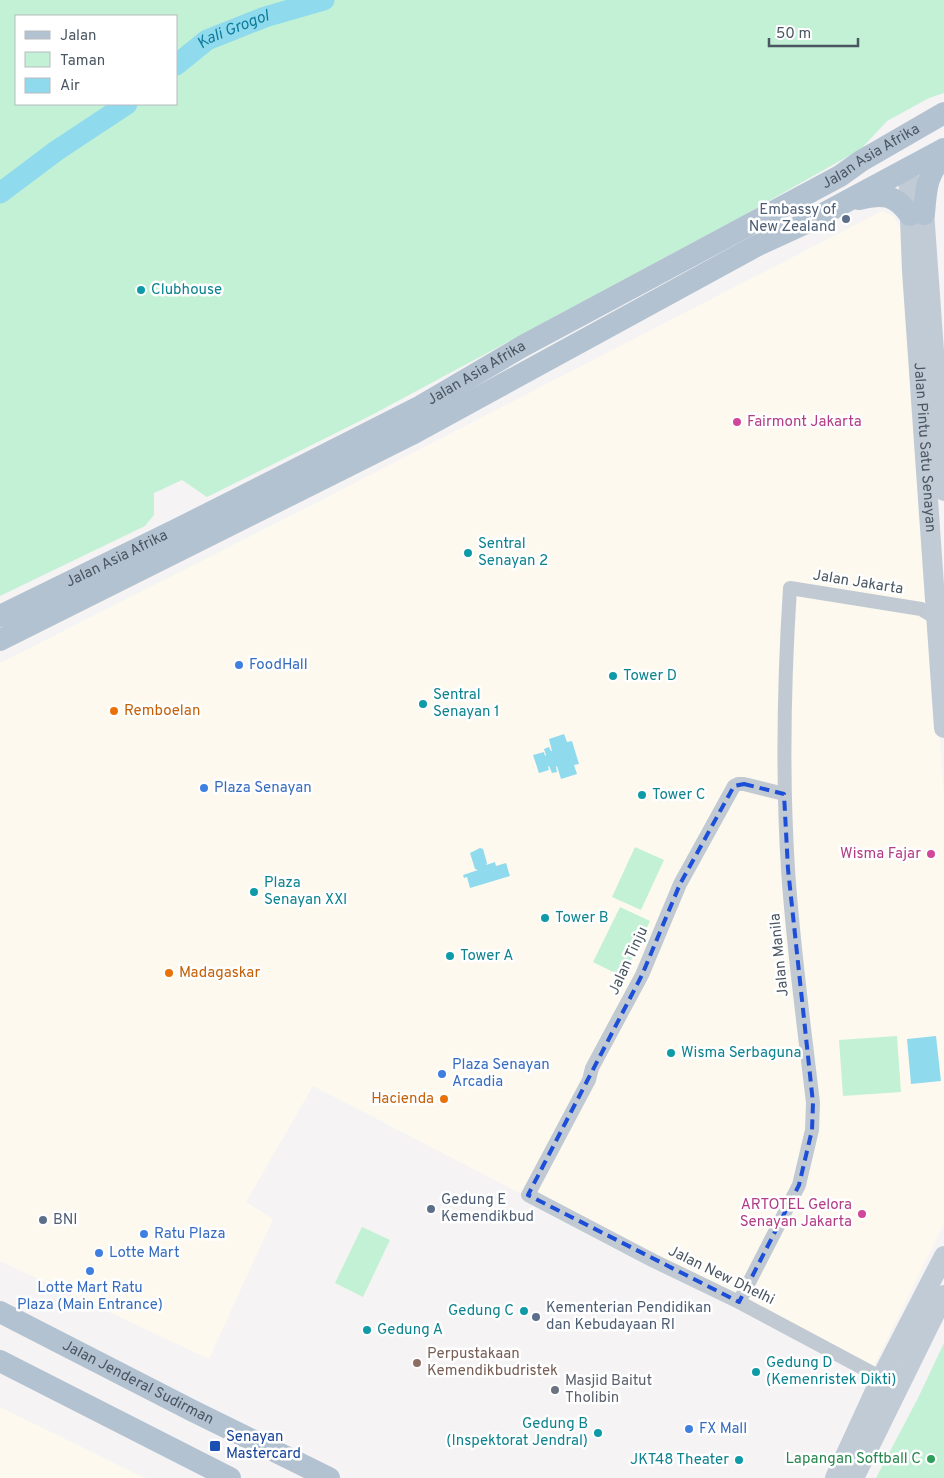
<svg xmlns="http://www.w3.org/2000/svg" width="944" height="1478" viewBox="0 0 944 1478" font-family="Overpass,sans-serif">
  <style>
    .commercial { fill: #fdf9ef }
    .green { fill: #c3f1d5; fill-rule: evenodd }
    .water { fill: #90daee }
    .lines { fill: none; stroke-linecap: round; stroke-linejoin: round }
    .river { stroke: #90daee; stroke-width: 21 }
    .street { stroke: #c1cad2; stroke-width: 14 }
    .secondary { stroke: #c1cbd6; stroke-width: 20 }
    .primary { stroke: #b3c2d1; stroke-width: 22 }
    .marked { fill: none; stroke: #1d4ed8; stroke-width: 4; stroke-dasharray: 10 6; stroke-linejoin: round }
    .service-dot { fill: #5c6f8a; stroke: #fff; stroke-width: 2 }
    .culture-dot { fill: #0f9aa8; stroke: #fff; stroke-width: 2 }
    .hotel-dot { fill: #d1479c; stroke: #fff; stroke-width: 2 }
    .shop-dot { fill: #3f7fe0; stroke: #fff; stroke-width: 2 }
    .food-dot { fill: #e8710a; stroke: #fff; stroke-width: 2 }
    .education-dot { fill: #8d6e63; stroke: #fff; stroke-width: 2 }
    .worship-dot { fill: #6b7280; stroke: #fff; stroke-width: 2 }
    .transit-dot { fill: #1a4fb4; stroke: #fff; stroke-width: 2 }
    .leisure-dot { fill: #2e9e5b; stroke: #fff; stroke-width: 2 }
    .labels { text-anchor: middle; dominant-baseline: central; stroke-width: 5; stroke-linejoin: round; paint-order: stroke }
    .street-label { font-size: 15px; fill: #4a5661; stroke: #fff }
    .service-label { font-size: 15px; fill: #4e5e75; stroke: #fff; text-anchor: start }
    .culture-label { font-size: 15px; fill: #0d838f; stroke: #fff; text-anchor: start }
    .hotel-label { font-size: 15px; fill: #b23c85; stroke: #fff; text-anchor: end }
    .shop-label { font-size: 15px; fill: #366cbe; stroke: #fff; text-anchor: start }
    .food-label { font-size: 15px; fill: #c56008; stroke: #fff; text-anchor: start }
    .education-label { font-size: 15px; fill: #785e54; stroke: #fff; text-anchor: start }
    .worship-label { font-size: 15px; fill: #5b616d; stroke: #fff; text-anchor: start }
    .transit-label { font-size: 15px; fill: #164399; stroke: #fff; text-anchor: start }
    .leisure-label { font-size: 15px; fill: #27864d; stroke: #fff; text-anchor: end }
    .water-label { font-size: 16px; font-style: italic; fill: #0c7c9b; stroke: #fff }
  </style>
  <rect width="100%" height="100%" fill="#f5f3f3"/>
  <path class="commercial" d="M 882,211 L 893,216 L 903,231 L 944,796 L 944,1224 L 871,1372 L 800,1338 L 313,1086 L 246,1202 L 273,1219 L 209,1359 L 0,1261 L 0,663 L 308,507 Z
    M 0,1407 L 145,1478 L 0,1478 Z"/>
  <path class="green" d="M 0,0 L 944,0 L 944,93 L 929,98 L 887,121 L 861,149 L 744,215 L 368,417 L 207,497 L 182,480 L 154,493 L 154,515 L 145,526 L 0,596 ZM 16,16 L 176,16 L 176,104 L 16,104 Z
    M 635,847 L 664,860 L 641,910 L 612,897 Z
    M 620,907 L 650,921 L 623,977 L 593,962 Z
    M 897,1036 L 901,1092 L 843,1096 L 839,1040 Z
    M 362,1227 L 390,1240 L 363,1297 L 335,1283 Z
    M 944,1343 L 944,1478 L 876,1478 L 918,1398 Z"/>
  <path class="water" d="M 564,734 L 567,742 L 572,741 L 579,764 L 574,765 L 577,774 L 561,779 L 557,766 L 556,767 L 557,772 L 552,773 L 549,766 L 548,767 L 549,770 L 539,773 L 533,755 L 544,752 L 545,756 L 546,755 L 544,749 L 549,747 L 551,751 L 552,751 L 549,739 Z
    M 480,848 L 483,849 L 487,863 L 486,865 L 495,862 L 496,866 L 506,863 L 510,876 L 470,888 L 467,877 L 464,878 L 463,875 L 478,870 L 475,869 L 470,853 Z
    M 936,1036 L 941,1081 L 911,1084 L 907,1039 Z"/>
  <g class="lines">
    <g class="river">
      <path id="s1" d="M 176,65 L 207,40 L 265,17 L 324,0"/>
      <path d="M 0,193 L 56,151 L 127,104"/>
    </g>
    <path class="street" d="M 784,794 L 744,784 L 738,784 L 734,786 L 680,884 L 642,975 L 592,1068 L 589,1080 L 528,1195 L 652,1260 L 739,1302 L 889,1382
      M 739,1302 L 799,1185 L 812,1130 L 813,1103 C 804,1025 793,947 788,869 C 782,775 784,681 790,588 L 921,609 L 936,618 L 942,619"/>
    <g class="secondary">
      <path id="s2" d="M 908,168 L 912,271 L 944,728"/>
      <path d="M 923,197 L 944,491"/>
      <path d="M 835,1478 L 881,1378 L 944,1256"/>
      <path d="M 854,1478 L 944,1295"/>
    </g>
    <g class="primary">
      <path d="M 859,199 C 883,193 895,194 910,215"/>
      <path d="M 924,214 C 926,191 926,173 944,157"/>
      <path id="s3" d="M 0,616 L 176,530 L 421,406 L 523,346 L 840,176 L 861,161 L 944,113"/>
      <path d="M 0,640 L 410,435 L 756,246 L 806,223 L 944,149"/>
      <path id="s4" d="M 0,1312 L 193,1411 L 329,1478"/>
      <path d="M 0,1361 L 230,1478"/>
    </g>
  </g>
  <path class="marked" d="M 744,784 L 784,794 L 788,869 L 813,1103 L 812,1130 L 799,1185 L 739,1302 L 528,1195 L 642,975 L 680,884 L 734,786 Z"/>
  <g class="service-dot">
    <circle cx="846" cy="219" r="5"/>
    <circle cx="431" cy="1209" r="5"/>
    <circle cx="43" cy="1220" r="5"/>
    <circle cx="536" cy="1317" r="5"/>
  </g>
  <g class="culture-dot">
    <circle cx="141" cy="290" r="5"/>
    <circle cx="468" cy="553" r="5"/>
    <circle cx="613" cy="676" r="5"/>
    <circle cx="423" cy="704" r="5"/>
    <circle cx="642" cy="795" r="5"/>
    <circle cx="254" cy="892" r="5"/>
    <circle cx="545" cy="918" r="5"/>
    <circle cx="450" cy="956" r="5"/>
    <circle cx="671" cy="1053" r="5"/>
    <circle cx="524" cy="1311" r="5"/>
    <circle cx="367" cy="1330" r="5"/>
    <circle cx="756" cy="1372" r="5"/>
    <circle cx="598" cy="1433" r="5"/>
    <circle cx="739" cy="1460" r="5"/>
  </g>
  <g class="hotel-dot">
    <circle cx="737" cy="422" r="5"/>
    <circle cx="931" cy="854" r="5"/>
    <circle cx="862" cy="1214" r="5"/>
  </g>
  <g class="shop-dot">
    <circle cx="239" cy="665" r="5"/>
    <circle cx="204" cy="788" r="5"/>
    <circle cx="442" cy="1074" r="5"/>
    <circle cx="144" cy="1234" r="5"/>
    <circle cx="99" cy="1253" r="5"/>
    <circle cx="90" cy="1271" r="5"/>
    <circle cx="689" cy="1429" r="5"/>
  </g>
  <g class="food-dot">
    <circle cx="114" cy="711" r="5"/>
    <circle cx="169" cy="973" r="5"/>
    <circle cx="444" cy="1099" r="5"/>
  </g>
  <circle class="education-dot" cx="417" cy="1363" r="5"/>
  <circle class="worship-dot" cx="555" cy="1390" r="5"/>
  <rect class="transit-dot" x="209" y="1440" width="12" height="12" rx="2.5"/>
  <circle class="leisure-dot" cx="931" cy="1459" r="5"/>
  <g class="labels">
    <g class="street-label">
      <text stroke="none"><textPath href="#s3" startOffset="985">Jalan Asia Afrika</textPath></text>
      <text stroke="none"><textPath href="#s3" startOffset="535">Jalan Asia Afrika</textPath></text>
      <text stroke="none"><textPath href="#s2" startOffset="280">Jalan Pintu Satu Senayan</textPath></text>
      <text stroke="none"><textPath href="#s3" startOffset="130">Jalan Asia Afrika</textPath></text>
      <text transform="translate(858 583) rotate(9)">Jalan Jakarta</text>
      <text transform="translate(780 955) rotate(-96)">Jalan Manila</text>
      <text transform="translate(629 961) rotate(-65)">Jalan Tinju</text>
      <text transform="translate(721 1276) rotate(26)">Jalan New Dhelhi</text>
      <text stroke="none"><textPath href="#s4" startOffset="155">Jalan Jenderal Sudirman</textPath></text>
    </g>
    <g class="service-label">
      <text x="836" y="210" text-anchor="end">Embassy of<tspan x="836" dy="17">New Zealand</tspan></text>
      <text x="441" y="1200">Gedung E<tspan x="441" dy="17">Kemendikbud</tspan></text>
      <text x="53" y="1220">BNI</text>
      <text x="546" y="1308">Kementerian Pendidikan<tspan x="546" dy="17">dan Kebudayaan RI</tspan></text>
    </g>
    <g class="culture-label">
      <text x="151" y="290">Clubhouse</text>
      <text x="478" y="544">Sentral<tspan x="478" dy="17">Senayan 2</tspan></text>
      <text x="623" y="676">Tower D</text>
      <text x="433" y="695">Sentral<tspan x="433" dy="17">Senayan 1</tspan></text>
      <text x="652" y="795">Tower C</text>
      <text x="264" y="883">Plaza<tspan x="264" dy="17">Senayan XXI</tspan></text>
      <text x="555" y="918">Tower B</text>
      <text x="460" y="956">Tower A</text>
      <text x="681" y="1053">Wisma Serbaguna</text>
      <text x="514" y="1311" text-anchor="end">Gedung C</text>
      <text x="377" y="1330">Gedung A</text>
      <text x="766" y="1363">Gedung D<tspan x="766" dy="17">(Kemenristek Dikti)</tspan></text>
      <text x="588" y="1424" text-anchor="end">Gedung B<tspan x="588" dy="17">(Inspektorat Jendral)</tspan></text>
      <text x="729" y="1460" text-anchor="end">JKT48 Theater</text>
    </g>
    <g class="hotel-label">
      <text x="747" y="422" text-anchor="start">Fairmont Jakarta</text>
      <text x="921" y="854">Wisma Fajar</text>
      <text x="852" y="1205">ARTOTEL Gelora<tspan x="852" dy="17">Senayan Jakarta</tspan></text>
    </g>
    <g class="shop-label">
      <text x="249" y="665">FoodHall</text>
      <text x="214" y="788">Plaza Senayan</text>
      <text x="452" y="1065">Plaza Senayan<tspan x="452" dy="17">Arcadia</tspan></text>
      <text x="154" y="1234">Ratu Plaza</text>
      <text x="109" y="1253">Lotte Mart</text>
      <text x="90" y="1288" text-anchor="middle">Lotte Mart Ratu<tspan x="90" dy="17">Plaza (Main Entrance)</tspan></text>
      <text x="699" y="1429">FX Mall</text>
    </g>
    <g class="food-label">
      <text x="124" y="711">Remboelan</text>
      <text x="179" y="973">Madagaskar</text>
      <text x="434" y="1099" text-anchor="end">Hacienda</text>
    </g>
    <g class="education-label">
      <text x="427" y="1354">Perpustakaan<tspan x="427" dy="17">Kemendikbudristek</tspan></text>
    </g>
    <g class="worship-label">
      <text x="565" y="1381">Masjid Baitut<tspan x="565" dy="17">Tholibin</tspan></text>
    </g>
    <g class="transit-label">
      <text x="226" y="1437">Senayan<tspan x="226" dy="17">Mastercard</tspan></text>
    </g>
    <g class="leisure-label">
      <text x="921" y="1459">Lapangan Softball C</text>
    </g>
    <g class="water-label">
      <text stroke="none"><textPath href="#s1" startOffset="68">Kali Grogol</textPath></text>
    </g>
  </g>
  <rect x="15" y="15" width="162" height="90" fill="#ffffff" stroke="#b7bbc0"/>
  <rect x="25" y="31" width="25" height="8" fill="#b3c2d1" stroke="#b7bbc0"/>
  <text x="60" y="40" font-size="15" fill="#4a5661">Jalan</text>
  <rect x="25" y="52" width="25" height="15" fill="#c3f1d5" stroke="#b7bbc0"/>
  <text x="60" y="65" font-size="15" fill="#4a5661">Taman</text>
  <rect x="25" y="78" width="25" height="15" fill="#90daee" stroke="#b7bbc0"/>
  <text x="60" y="90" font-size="15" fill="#4a5661">Air</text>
  <path d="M769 38v8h89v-8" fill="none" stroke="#4a5661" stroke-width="2.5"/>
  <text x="776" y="38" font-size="15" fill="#4a5661" stroke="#ffffff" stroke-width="4" paint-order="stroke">50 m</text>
</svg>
